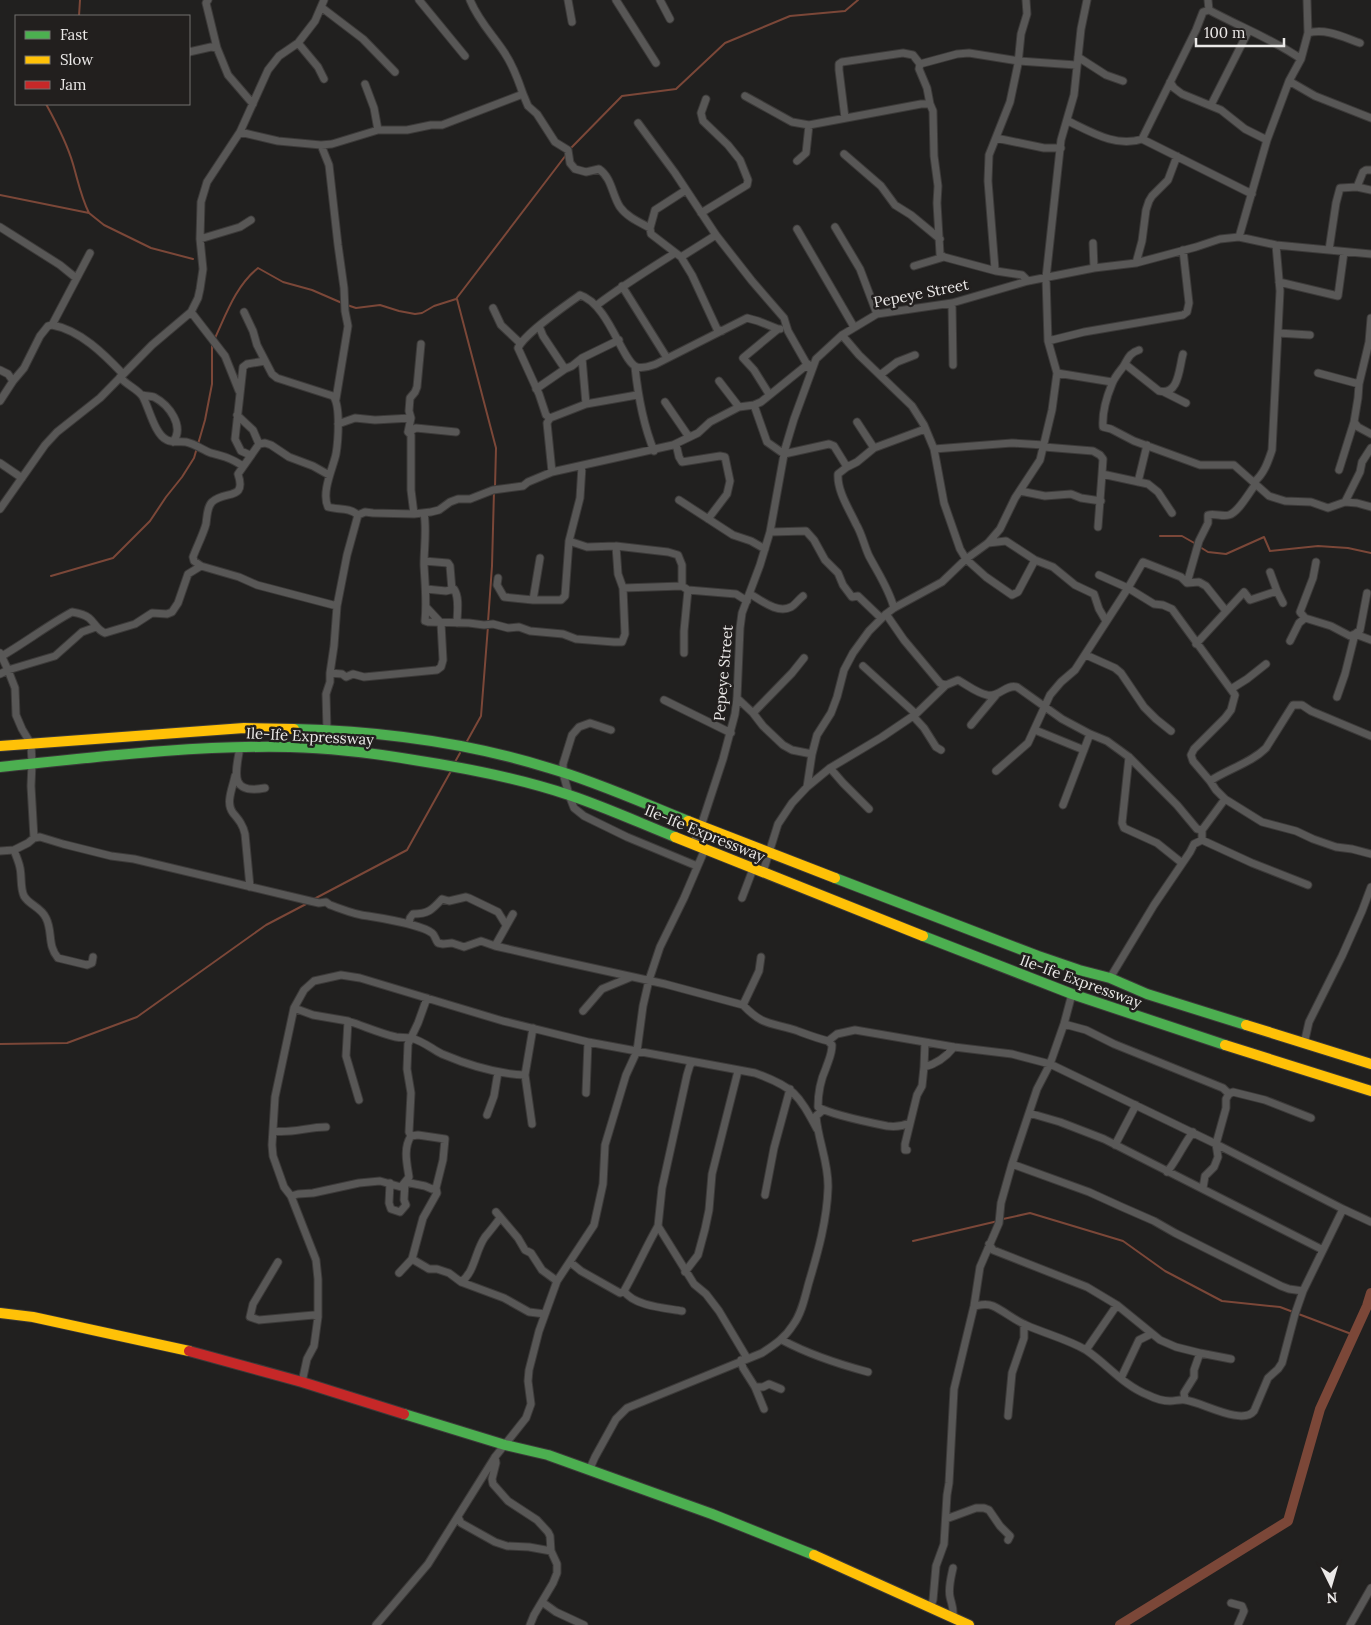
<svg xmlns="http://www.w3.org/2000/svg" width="1371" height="1625" viewBox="0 0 1371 1625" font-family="Lora,serif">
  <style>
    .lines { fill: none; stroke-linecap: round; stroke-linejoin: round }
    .stream { stroke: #7b4738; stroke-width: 2 }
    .river { stroke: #7b4738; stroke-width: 10 }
    .street-casing { stroke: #3c3a39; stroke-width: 9 }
    .fast-casing { stroke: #3c3a39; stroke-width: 12 }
    .slow-casing { stroke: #3c3a39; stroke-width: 12 }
    .jam-casing { stroke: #3c3a39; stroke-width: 12 }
    .street { stroke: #585756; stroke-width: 7 }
    .fast { stroke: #4caf50; stroke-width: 10 }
    .slow { stroke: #ffc107; stroke-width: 10 }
    .jam { stroke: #c62828; stroke-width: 10 }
    .labels { text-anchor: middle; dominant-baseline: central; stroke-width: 5; stroke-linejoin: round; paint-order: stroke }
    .street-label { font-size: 15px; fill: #ebe9e8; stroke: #221f1e }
  </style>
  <rect width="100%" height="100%" fill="#21201f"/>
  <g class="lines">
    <path class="stream" d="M 79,16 L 80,0
      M 46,104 C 57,124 67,143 73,164 C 78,181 81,197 89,213
      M 570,149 L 622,96 L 676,89 L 725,43 L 790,16 L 845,11 L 858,0
      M 0,195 L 89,213 L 104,225 L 151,248 L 193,259
      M 457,299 L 496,448 L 495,487
      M 347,305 L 356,308 L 380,305 L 399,311 L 415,314 L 422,313 L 434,306 L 456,299 L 566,155
      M 215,338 C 227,312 236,286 258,268 L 283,282 L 312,290 L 342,303
      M 1160,536 L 1182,536 L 1196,544
      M 1200,547 L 1208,552 L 1226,554 L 1264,537 L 1270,551 L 1318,546 L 1348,548 L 1371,553
      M 51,576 L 113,558 L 150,521 L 166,497 L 182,477 L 194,458 L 205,420 L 212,384 L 212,344
      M 488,622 L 492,566 L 494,491
      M 466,743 L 481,716 L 488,626
      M 455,762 L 460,753
      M 314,899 L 407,850 L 451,771
      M 0,1044 L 67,1043 L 137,1017 L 266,925 L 308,903
      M 1003,1219 L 1030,1213 L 1123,1241 L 1165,1271 L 1222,1301 L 1280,1307 L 1354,1335
      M 913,1241 L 998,1221"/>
    <path class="river" d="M 1120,1625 L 1288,1521 L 1320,1409 L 1367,1306 L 1371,1293"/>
    <defs>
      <path id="street" d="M 208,0 L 206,3 L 217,48
        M 419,0 L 465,56
        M 470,0 C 478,20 492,34 504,52 C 513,65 518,79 523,94
        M 568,0 L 572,22
        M 616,0 L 656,63
        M 660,0 L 670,19
        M 1026,0 L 1027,14 L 1021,34 L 1018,64 L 1010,102 L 989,155 L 988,181 L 995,269 L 996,271 L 1022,275 L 1028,281
        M 1208,0 L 1209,10
        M 321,7 L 363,39 L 395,72
        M 1308,33 C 1326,28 1343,37 1360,43
        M 298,43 L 318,67 L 324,79
        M 189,52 L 211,47 L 217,48 L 228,75 L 253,104
        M 1078,57 L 1106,75 L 1123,81
        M 1289,81 L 1315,96 L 1371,118
        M 1170,82 L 1174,88 L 1182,94 L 1221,110 L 1245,129 L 1267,140
        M 365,84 L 374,108 L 378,130
        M 745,96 L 792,122 L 809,125 L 921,104 L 930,104
        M 1211,105 L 1249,30
        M 845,118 L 839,70 L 839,64 L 842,62 L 903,53 L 913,55 L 920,64
        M 1068,121 C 1091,132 1117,148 1142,139 L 1252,194
        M 638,123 L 675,173 L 716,235 L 752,281 L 784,318 L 788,331 L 809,368
        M 240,132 L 278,141 L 321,145 L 332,144 L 378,130 L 407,130 L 431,125 L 442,125 L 523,94 L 528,106 L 537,114 L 555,142 L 568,150 L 570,163 L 575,169 L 586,172 L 599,169 C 612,178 612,195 620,207 C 627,217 639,222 650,228
        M 996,138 L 1044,148 L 1061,148
        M 1142,139 L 1196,30 L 1203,12 L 1209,10 C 1240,27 1273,39 1301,59
        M 321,145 L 329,165 L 338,245 L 344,288 L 345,311 L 348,326 L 336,399
        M 844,154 L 881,186 L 895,205 L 911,215 L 940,239
        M 797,161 L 806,153 L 809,125
        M 1357,187 L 1371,190
        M 686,190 L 655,210 L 650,228 L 651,234 L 681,257 L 692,275 L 717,329 L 722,331
        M 701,213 L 747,185 L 748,180 L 740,160 L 728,145 L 703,121 L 701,113 L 706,99
        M 0,227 L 60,265 L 76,278
        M 835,227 L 860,269 L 877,314
        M 797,229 L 854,327
        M 1239,237 L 1267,140 L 1289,81 L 1301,59 L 1308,33 L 1307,0
        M 200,239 L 240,227 L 251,220
        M 1093,243 L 1094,268
        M 1329,250 L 1336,203 L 1340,188 L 1357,187 L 1363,172 L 1366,170 L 1371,170
        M 681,257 L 716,235
        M 1136,263 L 1142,241 L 1146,210 L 1149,201 L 1152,196 L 1168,180 L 1177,156
        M 914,266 L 944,257
        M 996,271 L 944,257 L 940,254 L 937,203 L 938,186 L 934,156 L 933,111 L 930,104 L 927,88 L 919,69 L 920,64 L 957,54 L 969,53 L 1019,61 L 1076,65
        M 1279,282 L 1338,296 L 1344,252
        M 622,286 L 667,358
        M 952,303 L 953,365
        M 597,305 C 622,286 648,270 675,253
        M 493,308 L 501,325 L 520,343
        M 191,312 L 225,356 L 239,391
        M 244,312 L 253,331 L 257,345 L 272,374 L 277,378 L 333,396 C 341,405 338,442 336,454 C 333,468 321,492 328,507 C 338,510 349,507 358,515
        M 1371,318 L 1369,342 L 1359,384 L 1358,398 L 1354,422 L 1358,427 L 1371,434
        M 52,325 L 90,253
        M 539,326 L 543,336 L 565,369 L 572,366 L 582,358 L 619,340
        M 1278,333 L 1310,335
        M 842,335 L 859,355 L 912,406 L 924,425 L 934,449 L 944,503 L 960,549 L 966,559 L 986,577 L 1012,595 L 1018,592 L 1035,560
        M 1048,341 L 1084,332 L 1183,315 L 1187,312 L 1189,303 L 1183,250
        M 1139,350 C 1129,353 1128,359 1123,367 C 1119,372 1114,378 1112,384 C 1107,396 1102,413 1103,427 L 1111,429 L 1134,441 L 1200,465 L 1234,465 L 1269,496 L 1285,501 L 1311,502 L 1328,508 L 1345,502 L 1357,503 L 1371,507
        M 582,358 L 586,404
        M 1125,364 L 1159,391 C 1179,396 1179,368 1183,354
        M 635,367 C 638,396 643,424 654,451
        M 0,370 L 8,374 L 13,381
        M 1057,373 L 1112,382
        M 1318,373 L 1359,384
        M 880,375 L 897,362 L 915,355
        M 120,377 C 126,385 138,389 143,397 C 149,408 155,435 167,440 C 173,443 180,441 186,442 C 195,444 203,450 211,453 C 226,457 230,458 243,466
        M 719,381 L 739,407
        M 536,389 L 565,369
        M 1164,392 L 1186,403
        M 769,394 L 754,370 L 743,358 L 778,329 L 780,329
        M 142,395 C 146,396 150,396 154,397 C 169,405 185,426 173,442
        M 0,401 L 13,381 L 24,368 L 40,336 L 48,326 L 52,325 C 80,330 104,354 123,374
        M 665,402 L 689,437
        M 754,405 L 767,442 L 784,454 L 829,444 L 834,446 L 847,467
        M 237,415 L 253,430 L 259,444
        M 550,418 L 546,415 L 539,394 L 518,348 C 525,333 565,306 580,295 C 609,304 623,364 637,367 C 644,369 650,366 656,364 L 747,318 L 758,321 L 778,329
        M 857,422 L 874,448
        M 338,424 L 355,418 L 375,420 L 411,418
        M 408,432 L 416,428 L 456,432
        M 676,444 L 679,457 L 682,462 L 720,456 L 725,457 L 730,481 L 727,494 L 708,519
        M 1044,447 L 1093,451 L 1100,455 L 1103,459 L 1102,474 L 1098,527
        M 934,449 L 1012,443 L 1044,445
        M 250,455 L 241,451 L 235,439 L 243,367 L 247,364 L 265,361
        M 0,463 L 22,478
        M 1339,470 L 1354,422
        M 552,472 L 547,423 L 550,418 L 586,404 L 637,395
        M 1102,474 L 1148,484 L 1158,492 L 1172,513
        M 329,475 L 313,466 L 289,457 L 271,445 L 265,443 L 259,444 L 238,474 C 247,501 225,490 212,502 C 207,507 207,517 206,524 C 203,535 197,546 193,557 L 194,561 L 201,566 L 239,577 L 257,585 L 337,606
        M 1138,482 L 1147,445
        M 1254,482 C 1264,474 1268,462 1272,450 L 1280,291 L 1276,245
        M 1020,491 L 1045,496 L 1071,494 L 1081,498 L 1101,501
        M 679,500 L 733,535 L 751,541 L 765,549
        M 1345,502 L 1360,472 L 1362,462 L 1371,448
        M 0,509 L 45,445 L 57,432 L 100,398 L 152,345 L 191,312 L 198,298 L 200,289 L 203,269 L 200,239 L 201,202 L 207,182 L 240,132 L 268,70 L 279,56 L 298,43 L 315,21 L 324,0
        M 424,513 C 427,530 424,547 424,565 C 425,584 427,602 425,621 L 428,622 L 469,623 L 484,625 L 493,624 L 508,628 L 519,627 L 530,631 L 563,634 L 576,639 L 614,642 L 622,642 L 625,634 L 623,588 L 682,586 L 688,590 L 736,594 L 747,601
        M 414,514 L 411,490 L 411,435 L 408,432 L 411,418 L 409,411 L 410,398 L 415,392 L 417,387 L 421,344
        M 358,515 L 365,512 L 373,513 L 414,514 L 431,512 L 439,510 L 450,502 L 458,499 L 470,499 L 493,490 L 523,486 L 528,482 L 552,472 L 673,445 L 698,433 L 710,422 L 739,407 L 754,405 L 761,402 L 808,364
        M 770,532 L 806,531 L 814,540 L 825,560 L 838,573 L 843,585 L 852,597 L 858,596 L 881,618
        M 569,541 L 587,547 L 616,546 L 668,552 L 678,555 L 682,565 L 682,586
        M 988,543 L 1006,541 L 1035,560 L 1053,567 L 1075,585 L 1094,594 L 1099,609 L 1106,621
        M 616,546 L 618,574 L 623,588
        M 424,561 L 448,563 L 450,566 L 452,590
        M 1316,562 L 1313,578 L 1300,612 L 1305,618 L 1331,626 L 1350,636 L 1355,634 L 1371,640
        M 1099,575 L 1128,588 L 1143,562 L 1181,577 L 1187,583 L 1199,582 L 1206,586 L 1226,611
        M 498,578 L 497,585 L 504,597 L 533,600 L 561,600 L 565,596 L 569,541 L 580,498 L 582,466
        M 1187,583 L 1199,541 L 1208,523 L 1208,515 C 1215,513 1222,517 1229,515 C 1239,512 1249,492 1256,484
        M 426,589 L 446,591 L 454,589 C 460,598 457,613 457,623
        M 1277,591 L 1283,603
        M 750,594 C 761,600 777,614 791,607 C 795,605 799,599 803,596
        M 533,600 L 540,558
        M 894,608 C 889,589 878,573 869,556 C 864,545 862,534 856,524 C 849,509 837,491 838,474 L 847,467 L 857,462 L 874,448 L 925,429
        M 886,614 L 904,640 L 940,683 L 946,685 L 958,680 C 967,685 977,693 987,695 C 999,698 1005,684 1017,687 L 1062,719 L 1090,734 L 1107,741 L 1129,757 L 1177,805 L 1197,829 L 1202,830 L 1205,826 L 1225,799
        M 1290,641 L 1299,623 L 1305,618
        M 1196,644 L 1244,592 L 1250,600 L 1277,591 L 1270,572
        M 0,653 L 8,670 L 15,688 L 16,715 L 22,729 L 31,744 L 32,763 L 31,786 L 34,838
        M 684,653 L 684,631 L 688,590
        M 1086,655 L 1115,668 L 1121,673 L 1144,707 L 1156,719 L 1171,731
        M 2,656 C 26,642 48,625 72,612 C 78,613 84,614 89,618 C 95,623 97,630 105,633 L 135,624 L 152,613 L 167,614 L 172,612 L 178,603 L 188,574 L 201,566
        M 1266,664 L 1247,679 L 1231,689 L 1235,695 L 1231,710 L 1225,718 L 1194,749 L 1191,755 L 1193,761 L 1210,781 L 1216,790 L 1225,799 L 1262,822 L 1296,831 L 1313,839 L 1336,847 L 1352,849 L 1371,854
        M 863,666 L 916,714
        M 330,673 L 342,674 L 346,677 L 353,674 L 364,677 L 437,670 L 441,667 L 443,660 L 441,623 L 427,608
        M 0,674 L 8,670 L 55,656 L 82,632 L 96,627
        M 1337,697 L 1345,674 L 1355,634 L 1360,630 L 1367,593
        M 737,698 L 753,713 L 763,726 L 783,745 L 792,750 L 812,754
        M 664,700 L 731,733
        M 753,713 L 792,673 L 804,658
        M 913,716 L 924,728 L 936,747 L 941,750
        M 971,725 L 996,695
        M 327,730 L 326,694 L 330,682 L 330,673 L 334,646 L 337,606 L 347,555 L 358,515
        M 611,730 L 590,723 L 579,727 L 572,735 L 563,764 L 563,773 L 569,795 L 574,808 L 584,816 L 627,837 L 697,866
        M 1035,730 L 1084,750
        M 240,747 C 236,771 228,795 265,788
        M 1129,757 L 1122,823 L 1124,828 L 1157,843 L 1182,863
        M 830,768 L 843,783 L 869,809
        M 996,771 L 1028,743 L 1050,695 L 1061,682 L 1075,670 L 1128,588 L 1154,604 L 1163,605 L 1172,609 L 1235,695
        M 235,776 C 233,787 225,803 233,813 C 239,820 243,825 245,834 L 250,887
        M 1210,781 C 1228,769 1251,763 1266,748 L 1293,705 L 1302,705 L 1311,711 L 1371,736
        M 807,787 L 830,768 L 882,737 L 916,714 L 946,685
        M 1063,805 L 1090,734
        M 1202,840 L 1252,863 L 1308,885
        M 693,844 L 701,826 L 723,759 L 735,714 L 737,698 L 740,628 L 742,613 L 760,565 L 770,532 L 785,449 L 794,419 L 816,359 L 842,335 L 877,314 L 952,303 L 1028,281 L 1094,268 L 1136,263 L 1196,247 L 1220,239 L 1239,237 L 1276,245 L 1371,254
        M 14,850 C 16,856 19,862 20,868 C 22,877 20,888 24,896 C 29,905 41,907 46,918 C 53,932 47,945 58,958 L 87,965 L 92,963 L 93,957
        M 0,851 L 14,850 L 28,843 L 34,838 L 40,837 L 63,844 L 111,856 L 134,859 L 310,901 L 319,903 L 326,902 L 330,905 C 342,909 355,915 368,916 C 381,918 422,925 432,933 C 435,935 435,939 438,943 L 443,944 L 452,943 L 464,947 L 481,941 L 495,946 L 556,960 L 665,984 L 743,1005 C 763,1026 770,1022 795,1030 C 806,1034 816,1038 828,1041 L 837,1034 L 855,1030 L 954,1047 L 1012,1054 L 1050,1064 L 1216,1144 L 1343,1209 L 1371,1222
        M 763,872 L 778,824 L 792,803 L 807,787 L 812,754 L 817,735 L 831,713 L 837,697 L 844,670 L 853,653 L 869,631 L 886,614 L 894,608 L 942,582 L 966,559 L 988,543 L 1000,529 L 1015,498 L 1040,460 L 1052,410 L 1057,373 L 1048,341 L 1046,278 L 1061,140 L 1074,95 L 1081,29 L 1087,0
        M 742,898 L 753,869
        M 409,924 L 410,918 L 413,914 C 428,914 432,910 442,899 L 449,901 L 466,897 L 469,898 L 498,912 L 506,925
        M 495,946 L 513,914
        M 1110,978 L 1154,905 L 1190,852 L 1194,844 L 1202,840 L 1202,830
        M 743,1005 L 759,971 L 761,957
        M 294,1008 L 313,1015 L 348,1021 L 346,1056 L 359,1100
        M 583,1011 L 602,989 L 631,977
        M 348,1021 C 364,1026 379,1033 396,1037 C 401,1038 406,1037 411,1038 C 423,1041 432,1049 442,1054 C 468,1065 496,1074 525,1075
        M 1064,1024 L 1086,1030 L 1114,1044 L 1223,1088 L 1229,1094 L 1233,1092 L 1265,1100 L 1311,1118
        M 828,1041 L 832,1045 C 832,1054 829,1059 826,1068 C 821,1079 818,1094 818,1107 C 830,1114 872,1123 887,1126 C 895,1127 903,1126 910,1123
        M 925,1042 L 924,1067 C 937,1064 946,1057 954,1047
        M 1304,1044 L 1309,1022 L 1342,956 L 1362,911 L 1371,887
        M 692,1063 L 690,1065 L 687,1075 L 662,1188 L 658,1226 L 694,1284 L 706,1294 L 719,1311 L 747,1358
        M 586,1093 L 588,1042
        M 1029,1113 L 1060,1122 L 1104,1139 L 1323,1250
        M 487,1115 L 494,1096 L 498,1072
        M 532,1124 L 525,1075 L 533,1028
        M 273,1131 C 290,1134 308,1127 326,1127
        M 1115,1145 L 1136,1105
        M 907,1150 L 905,1150 L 905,1144 L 917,1095 L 922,1086 L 924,1067
        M 1012,1164 L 1089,1192 L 1122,1207 L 1154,1221 L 1175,1233 L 1281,1286 L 1289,1289 L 1303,1291
        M 1167,1172 C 1177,1160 1183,1145 1193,1132
        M 390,1183 L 389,1203 L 391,1209 L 400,1212 L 406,1205 L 404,1200 L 405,1182 L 409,1177 C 407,1164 403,1148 411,1136 L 409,1132 L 411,1093 L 407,1069 L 408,1044 L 418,1023 L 427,998
        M 1203,1188 L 1205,1176 L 1214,1167 L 1218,1157 L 1216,1144 L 1226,1108 L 1226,1099 L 1229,1094
        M 765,1195 L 774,1148 L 790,1089
        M 291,1196 L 298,1194 L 313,1193 L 359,1183 L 380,1181 L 401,1187 L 405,1182 L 425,1186 L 432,1189 L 436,1188 L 443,1160 L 445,1139 L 418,1135 L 411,1136
        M 496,1212 L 518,1238 L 525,1250 L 531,1253 L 542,1270 L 557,1281
        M 989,1244 L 993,1250 L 1087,1287 L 1117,1305 L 1160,1340 L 1176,1347 L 1200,1353 L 1231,1359
        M 412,1259 L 429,1269 L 437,1269 L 449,1273 L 461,1282 L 504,1298 L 529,1312 L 545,1314
        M 278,1262 L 253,1304 L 250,1317 L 259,1320 L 314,1315 L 318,1317
        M 570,1262 L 581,1271 L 620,1293 L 624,1291
        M 685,1272 L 698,1255 L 705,1229 L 709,1210 L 712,1174 L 738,1071
        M 399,1273 L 412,1259 L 423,1218 L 437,1193 L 436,1188
        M 461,1282 C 475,1272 475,1251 485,1237 C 490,1231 495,1225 500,1218
        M 624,1291 C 636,1270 646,1247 658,1226
        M 624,1291 C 634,1306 665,1308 682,1311
        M 974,1306 C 981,1305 986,1303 993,1306 C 1004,1311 1014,1320 1026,1325 C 1046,1334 1067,1339 1086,1350 C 1107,1364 1124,1386 1148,1395 C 1154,1398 1163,1401 1170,1401 C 1175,1401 1181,1399 1185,1400 C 1202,1402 1242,1426 1254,1411 L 1268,1378 L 1278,1369 L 1282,1363 L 1295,1314 L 1303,1291 L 1343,1209
        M 782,1340 C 810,1355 838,1364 868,1372
        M 1086,1350 L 1117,1305
        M 741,1360 L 743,1368 L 755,1387 L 764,1409
        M 1121,1378 L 1139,1340 L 1151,1334
        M 302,1382 L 307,1359 L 314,1346 L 318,1317 L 318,1279 L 316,1260 L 291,1196 L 284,1187 L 273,1156 L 272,1145 L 275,1097 L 294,1008 L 304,990 L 314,981 L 341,975 L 360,978 L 503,1021 L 588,1042 L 755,1073 C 794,1087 798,1094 817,1129
        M 755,1387 L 763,1387 L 769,1384 L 781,1389
        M 1185,1400 L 1184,1393 L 1194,1377 L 1194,1370 L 1200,1353
        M 1008,1416 L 1012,1373 L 1024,1338 L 1024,1324
        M 495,1457 L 496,1463 L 492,1479 L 493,1484 L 508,1501 L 537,1520 L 548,1532 L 550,1536 L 551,1551 L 557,1564 L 557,1573 L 553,1583 L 534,1615 L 530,1625
        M 592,1471 L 591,1466 L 595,1457 L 616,1419 L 627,1408 L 762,1353 C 774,1345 785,1338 793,1325 C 802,1313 805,1296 809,1282 C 818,1252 827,1220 828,1188 C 829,1163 818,1141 816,1116 L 823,1110
        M 458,1517 L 461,1523 L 495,1542 L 507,1546 L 529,1547 L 551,1551
        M 946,1519 L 976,1508 L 984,1508 L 989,1510 L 1000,1526 L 1010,1536 L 1008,1540
        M 542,1602 L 556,1612 L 584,1625
        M 1231,1603 L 1242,1606 L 1244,1611 L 1238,1625
        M 930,1608 L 933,1600 L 936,1566 L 944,1544 L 947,1495 L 949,1483 L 954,1389 L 974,1306 L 980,1267 L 999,1223 L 1001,1203 L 1012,1164 L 1037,1089 L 1050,1064 L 1064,1024 L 1072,994
        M 953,1618 C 954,1608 952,1606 950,1597 C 948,1588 951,1577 953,1568
        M 376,1625 L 428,1564 L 495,1457 L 526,1418 L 531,1404 L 528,1381 L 529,1370 L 539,1331 L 557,1281 L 594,1225 L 603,1184 L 605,1145 L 626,1075 L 637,1051 L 643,1006 L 649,980 L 660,947 L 684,898 L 705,849
        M 1350,1625 L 1371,1588"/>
      <path id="fast" d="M 294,729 C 378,731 469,743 549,768 C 597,782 643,803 688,821
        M 0,767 C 97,757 193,745 290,747 C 332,748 373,753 414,760 C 466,768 519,778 569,795 C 605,807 640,823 675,837
        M 835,878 L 1038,956 L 1079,970 L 1110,978 L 1147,994 L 1246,1025
        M 923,936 L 1072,994 L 1225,1045
        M 404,1414 L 505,1445 L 548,1455 L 712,1514 L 814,1555"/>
      <path id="slow" d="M 0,746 L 244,728 L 294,729
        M 688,821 L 835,878
        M 675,837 L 923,936
        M 1246,1025 L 1371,1064
        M 1225,1045 L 1371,1091
        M 0,1313 L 33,1317 L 189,1351
        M 814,1555 L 969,1625"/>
      <path id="jam" d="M 189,1351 L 302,1382 L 404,1414"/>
    </defs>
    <use href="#street" class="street-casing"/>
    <use href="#fast" class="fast-casing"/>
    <use href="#slow" class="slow-casing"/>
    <use href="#jam" class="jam-casing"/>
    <use href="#street" class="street"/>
    <use href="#fast" class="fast"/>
    <use href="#slow" class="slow"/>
    <use href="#jam" class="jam"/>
  </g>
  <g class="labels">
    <g class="street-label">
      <text transform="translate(921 293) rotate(-11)">Pepeye Street</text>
      <text transform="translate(723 673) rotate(-85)">Pepeye Street</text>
      <text transform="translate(310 736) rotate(3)">Ile-Ife Expressway</text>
      <text transform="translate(705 833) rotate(22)">Ile-Ife Expressway</text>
      <text transform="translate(1081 981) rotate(20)">Ile-Ife Expressway</text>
    </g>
  </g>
  <rect x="15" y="15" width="175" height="90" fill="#221f1e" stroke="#72706f"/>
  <rect x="25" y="31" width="25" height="8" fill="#4caf50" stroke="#72706f"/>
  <text x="60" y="40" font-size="15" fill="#ebe9e8">Fast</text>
  <rect x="25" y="56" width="25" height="8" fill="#ffc107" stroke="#72706f"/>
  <text x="60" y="65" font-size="15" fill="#ebe9e8">Slow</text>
  <rect x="25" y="81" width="25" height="8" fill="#c62828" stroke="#72706f"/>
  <text x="60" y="90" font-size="15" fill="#ebe9e8">Jam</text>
  <g transform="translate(1331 1585) rotate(175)" stroke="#221f1e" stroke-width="4" paint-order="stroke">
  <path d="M0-4L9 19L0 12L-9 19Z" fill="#ebe9e8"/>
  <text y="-8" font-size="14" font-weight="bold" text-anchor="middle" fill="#ebe9e8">N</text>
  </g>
  <path d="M1196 38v8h88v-8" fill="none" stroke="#ebe9e8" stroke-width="2.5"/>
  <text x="1204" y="38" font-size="15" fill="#ebe9e8" stroke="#221f1e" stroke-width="4" paint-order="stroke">100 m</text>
</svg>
